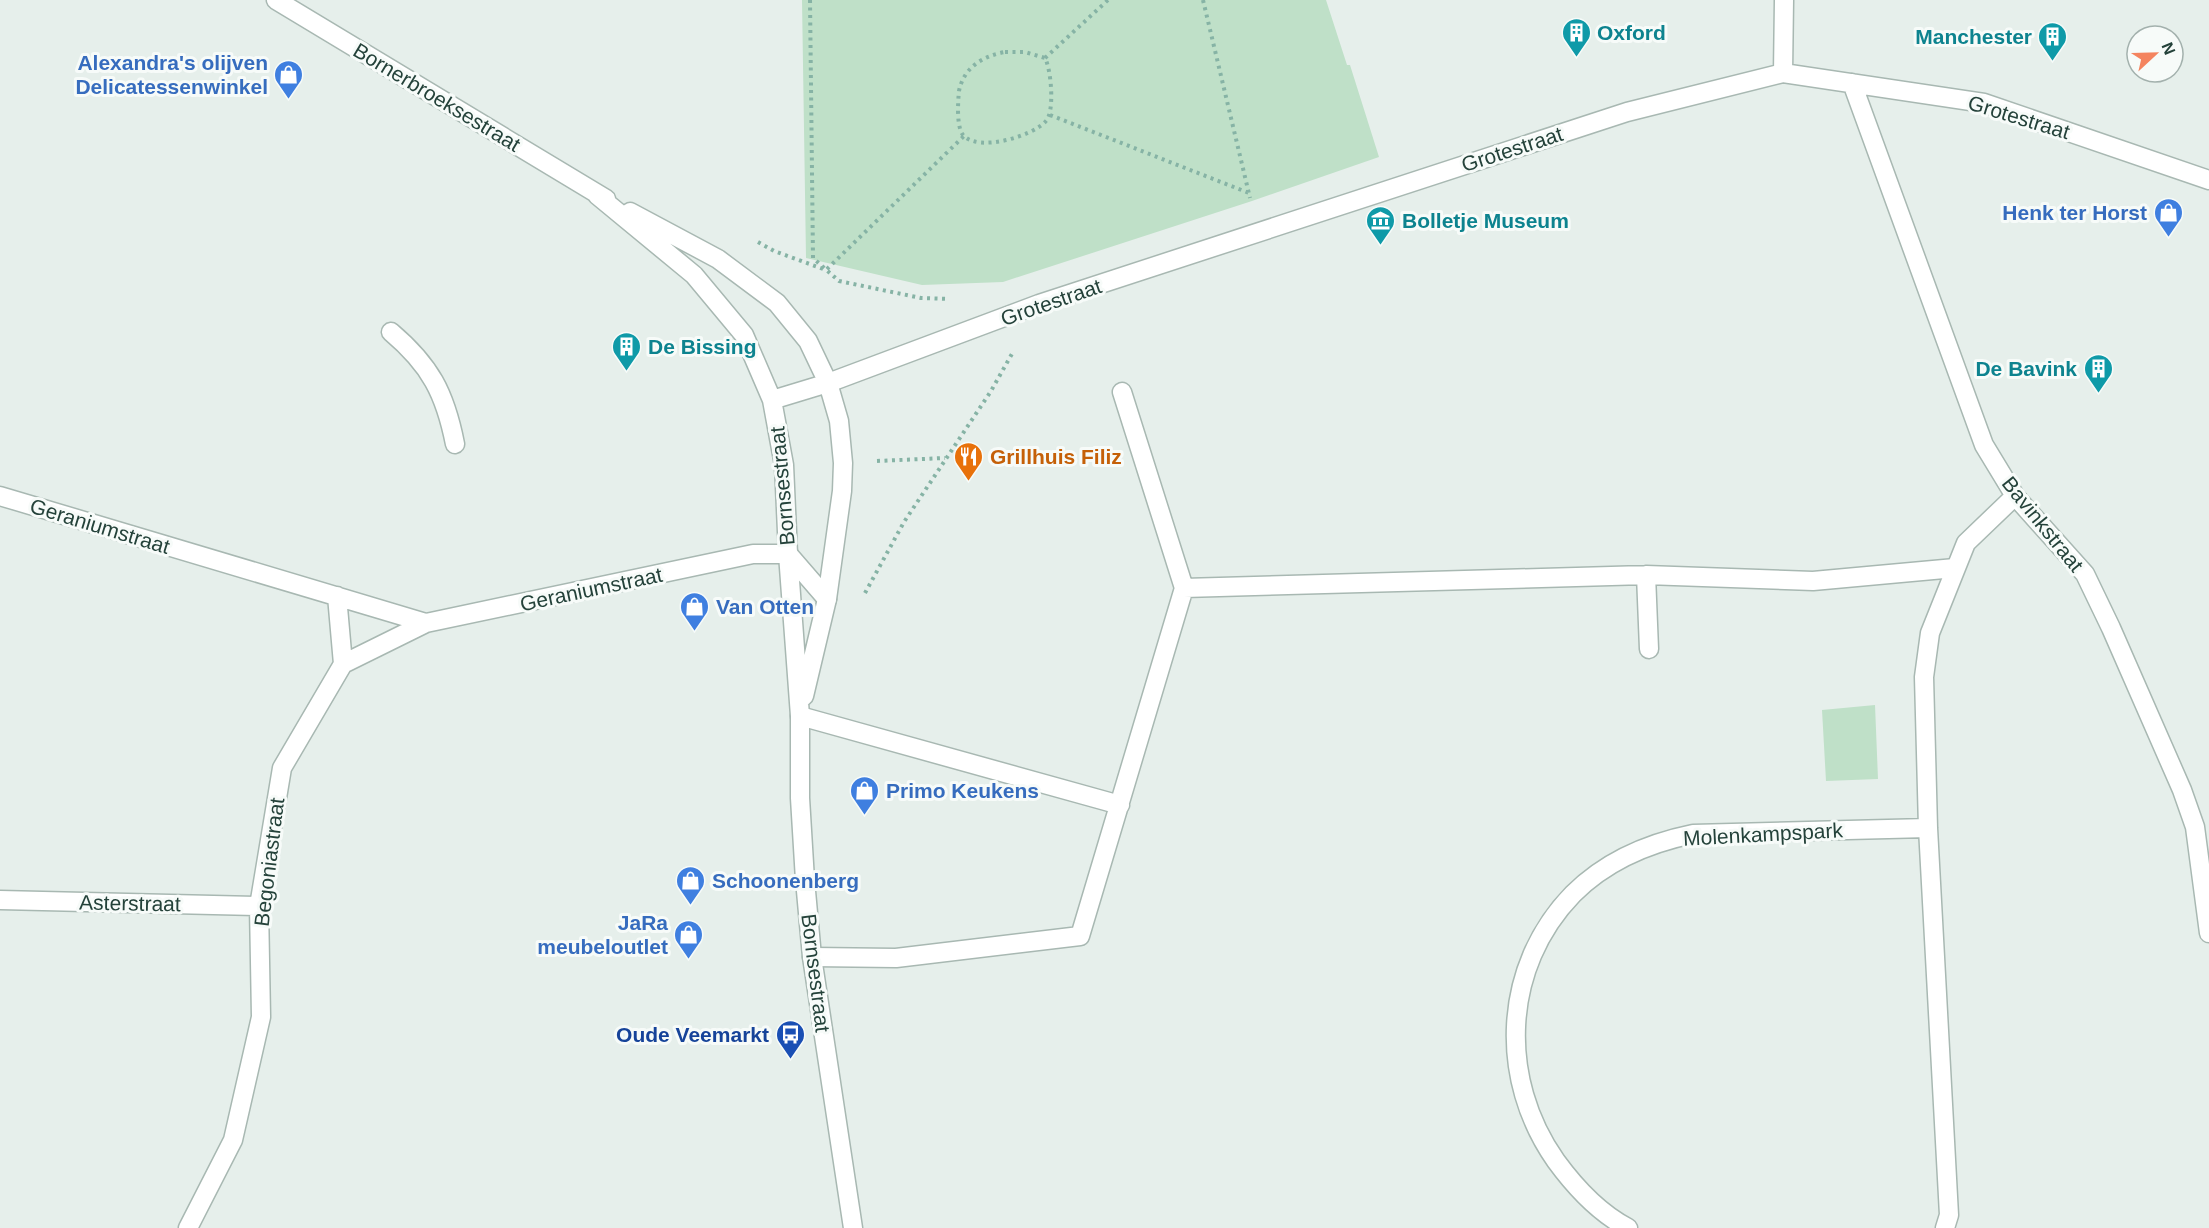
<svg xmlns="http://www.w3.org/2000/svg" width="2209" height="1228" viewBox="0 0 2209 1228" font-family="Helvetica,sans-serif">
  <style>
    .green { fill: #bfe0c8 }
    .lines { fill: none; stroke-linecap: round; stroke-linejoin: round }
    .service-casing { stroke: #a8b8b2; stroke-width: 21 }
    .minor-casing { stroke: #a8b8b2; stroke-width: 21 }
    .tertiary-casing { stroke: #a8b8b2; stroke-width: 21 }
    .path { stroke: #86b3a5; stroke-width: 4; stroke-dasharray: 3 4.5; stroke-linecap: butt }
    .service { stroke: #fff; stroke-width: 18 }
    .minor { stroke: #fff; stroke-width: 18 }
    .tertiary { stroke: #fff; stroke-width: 18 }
    .labels { text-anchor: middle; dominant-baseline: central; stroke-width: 6; stroke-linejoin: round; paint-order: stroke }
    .culture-label { font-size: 21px; font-weight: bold; fill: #0d838f; stroke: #f7fbf9; text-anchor: start }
    .shop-label { font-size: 21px; font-weight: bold; fill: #366cbe; stroke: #f7fbf9; text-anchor: end }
    .street-label { font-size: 21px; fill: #24423a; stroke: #f7fbf9 }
    .food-label { font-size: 21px; font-weight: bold; fill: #c56008; stroke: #f7fbf9; text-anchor: start }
    .transit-label { font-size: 21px; font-weight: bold; fill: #164399; stroke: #f7fbf9; text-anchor: end }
  </style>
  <rect width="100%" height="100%" fill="#e6efeb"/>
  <path class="green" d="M 802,0 L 1326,0 L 1347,65 L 1350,65 L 1379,157 L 1252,201 L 1003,282 L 922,285 L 806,258 Z
    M 1875,705 L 1878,779 L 1826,781 L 1822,710 Z"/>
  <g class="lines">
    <defs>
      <path id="service" d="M 391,332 C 430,365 445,393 455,444
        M 1122,392 L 1184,588
        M 1646,575 L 1649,649
        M 800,716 L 1120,805
        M 812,957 L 896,958 L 1080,936 L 1184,588 L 1646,575 L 1813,581 L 1955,568"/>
      <path id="minor" d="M 1783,73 L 1784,0
        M 1852,83 L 1984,445 L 2015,496 L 2085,574 L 2111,628 L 2182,790 L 2195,827 L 2209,933
        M 828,383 L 1039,304 L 1627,112 L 1783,73 L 1984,103 L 2209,180
        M 0,496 L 426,623 L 753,554 L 788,554 L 827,599
        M 337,596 L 343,664
        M 0,900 L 259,906
        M 188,1228 L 233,1140 L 261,1017 L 259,906 L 282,768 L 343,664 L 426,623
        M 1628,1228 C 1599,1213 1575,1187 1556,1161 C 1498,1079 1502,967 1573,894 C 1606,861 1649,843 1693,834 L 1928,828
        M 1945,1228 L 1949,1215 L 1928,828 L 1924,677 L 1930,633 L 1966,543 L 2015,496"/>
      <path id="tertiary" d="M 276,0 L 606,199
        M 597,195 L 694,275 L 744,335 L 772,400 L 784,465 L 788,554 L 800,716 L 800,798 L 805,880 L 812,957 L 853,1228
        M 630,212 L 718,259 L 777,303 L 808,341 L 828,383 L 839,421 L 843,463 L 842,491 L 827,599 L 804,696
        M 772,400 L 828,383"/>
    </defs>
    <use href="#service" class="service-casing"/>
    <use href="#minor" class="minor-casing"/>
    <use href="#tertiary" class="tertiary-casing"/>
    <path class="path" d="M 810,0 L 813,258 L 839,281 L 921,298 L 949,299
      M 1203,0 L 1250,198
      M 1005,52 L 1025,52 L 1045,58 C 1051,69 1055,111 1046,121 C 1033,136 980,152 964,136 C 956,129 958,101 959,91 C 964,67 983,56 1005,52 Z
      M 1045,58 L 1108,0
      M 1050,115 L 1249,193
      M 758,242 L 774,251 L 826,270 L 964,136
      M 877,461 L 945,458
      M 865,593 L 904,522 L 991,391 L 1013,352"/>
    <use href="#service" class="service"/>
    <use href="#minor" class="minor"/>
    <use href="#tertiary" class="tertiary"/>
  </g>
  <defs>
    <symbol id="building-pin" viewBox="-11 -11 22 30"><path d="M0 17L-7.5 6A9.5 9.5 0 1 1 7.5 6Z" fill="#0f9aa8" stroke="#f7fbf9"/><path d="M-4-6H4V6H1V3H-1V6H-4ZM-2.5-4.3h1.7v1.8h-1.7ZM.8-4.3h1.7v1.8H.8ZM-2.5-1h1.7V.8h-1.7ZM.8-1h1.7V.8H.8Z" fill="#fff"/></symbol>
    <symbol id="shop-pin" viewBox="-11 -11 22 30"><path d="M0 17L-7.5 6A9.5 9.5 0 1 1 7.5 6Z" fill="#3f7fe0" stroke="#f7fbf9"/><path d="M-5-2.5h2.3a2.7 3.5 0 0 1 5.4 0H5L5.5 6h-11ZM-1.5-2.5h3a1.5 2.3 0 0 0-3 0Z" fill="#fff"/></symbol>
    <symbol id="museum-pin" viewBox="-11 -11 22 30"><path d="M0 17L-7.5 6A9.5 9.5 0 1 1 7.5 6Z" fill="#0f9aa8" stroke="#f7fbf9"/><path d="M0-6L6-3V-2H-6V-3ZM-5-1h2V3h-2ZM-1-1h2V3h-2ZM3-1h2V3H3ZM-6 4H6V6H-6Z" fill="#fff"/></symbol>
    <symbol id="restaurant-pin" viewBox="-11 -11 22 30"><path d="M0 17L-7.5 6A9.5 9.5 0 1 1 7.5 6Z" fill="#e8710a" stroke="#f7fbf9"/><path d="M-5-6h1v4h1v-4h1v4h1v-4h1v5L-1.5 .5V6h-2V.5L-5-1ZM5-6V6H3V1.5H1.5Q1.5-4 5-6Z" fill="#fff"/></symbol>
    <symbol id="bus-pin" viewBox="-11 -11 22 30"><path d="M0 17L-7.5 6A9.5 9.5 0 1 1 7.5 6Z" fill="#1a4fb4" stroke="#f7fbf9"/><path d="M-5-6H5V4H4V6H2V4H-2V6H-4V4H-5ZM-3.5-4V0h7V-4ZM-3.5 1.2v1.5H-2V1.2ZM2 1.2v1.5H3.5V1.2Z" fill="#fff"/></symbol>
  </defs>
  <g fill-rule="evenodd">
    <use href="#building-pin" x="1560" y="16" width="33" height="45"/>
    <use href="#building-pin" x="2036" y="20" width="33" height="45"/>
    <use href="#shop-pin" x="272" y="58" width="33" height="45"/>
    <use href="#shop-pin" x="2152" y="196" width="33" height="45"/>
    <use href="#museum-pin" x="1364" y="204" width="33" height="45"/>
    <use href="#building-pin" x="610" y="330" width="33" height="45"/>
    <use href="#building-pin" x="2082" y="352" width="33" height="45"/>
    <use href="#restaurant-pin" x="952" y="440" width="33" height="45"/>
    <use href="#shop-pin" x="678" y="590" width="33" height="45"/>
    <use href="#shop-pin" x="848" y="774" width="33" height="45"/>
    <use href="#shop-pin" x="674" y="864" width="33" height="45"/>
    <use href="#shop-pin" x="672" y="918" width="33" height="45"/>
    <use href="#bus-pin" x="774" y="1018" width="33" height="45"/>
  </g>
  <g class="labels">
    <g class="culture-label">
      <text x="1597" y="32">Oxford</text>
      <text x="2032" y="36" text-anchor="end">Manchester</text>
      <text x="1402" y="220">Bolletje Museum</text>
      <text x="648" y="346">De Bissing</text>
      <text x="2077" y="368" text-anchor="end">De Bavink</text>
    </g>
    <g class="shop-label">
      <text x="268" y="62">Alexandra's olijven<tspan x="268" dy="24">Delicatessenwinkel</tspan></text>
      <text x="2147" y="212">Henk ter Horst</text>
      <text x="716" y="606" text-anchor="start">Van Otten</text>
      <text x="886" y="790" text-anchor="start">Primo Keukens</text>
      <text x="712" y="880" text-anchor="start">Schoonenberg</text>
      <text x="668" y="922">JaRa<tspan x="668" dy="24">meubeloutlet</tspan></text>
    </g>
    <g class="street-label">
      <text transform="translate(437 97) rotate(31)">Bornerbroeksestraat</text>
      <text transform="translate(2019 117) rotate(17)">Grotestraat</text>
      <text transform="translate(1512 149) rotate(-18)">Grotestraat</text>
      <text transform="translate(1051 302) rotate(-19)">Grotestraat</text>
      <text transform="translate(782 486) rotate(-95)">Bornsestraat</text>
      <text transform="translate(2043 524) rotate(51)">Bavinkstraat</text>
      <text transform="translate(100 526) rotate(17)">Geraniumstraat</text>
      <text transform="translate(591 589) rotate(-12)">Geraniumstraat</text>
      <text transform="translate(1763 834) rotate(-3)">Molenkampspark</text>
      <text transform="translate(269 862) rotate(-83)">Begoniastraat</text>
      <text transform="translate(130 903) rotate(1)">Asterstraat</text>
      <text transform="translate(816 973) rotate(83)">Bornsestraat</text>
    </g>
    <g class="food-label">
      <text x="990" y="456">Grillhuis Filiz</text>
    </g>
    <g class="transit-label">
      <text x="769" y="1034">Oude Veemarkt</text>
    </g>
  </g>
  <g transform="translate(2155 54) rotate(68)"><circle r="28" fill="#f7fbf9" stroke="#a3b1ad" stroke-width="1.5"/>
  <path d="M0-4.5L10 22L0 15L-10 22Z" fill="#f4845f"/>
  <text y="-9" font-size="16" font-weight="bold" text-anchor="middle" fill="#24423a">N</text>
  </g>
</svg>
